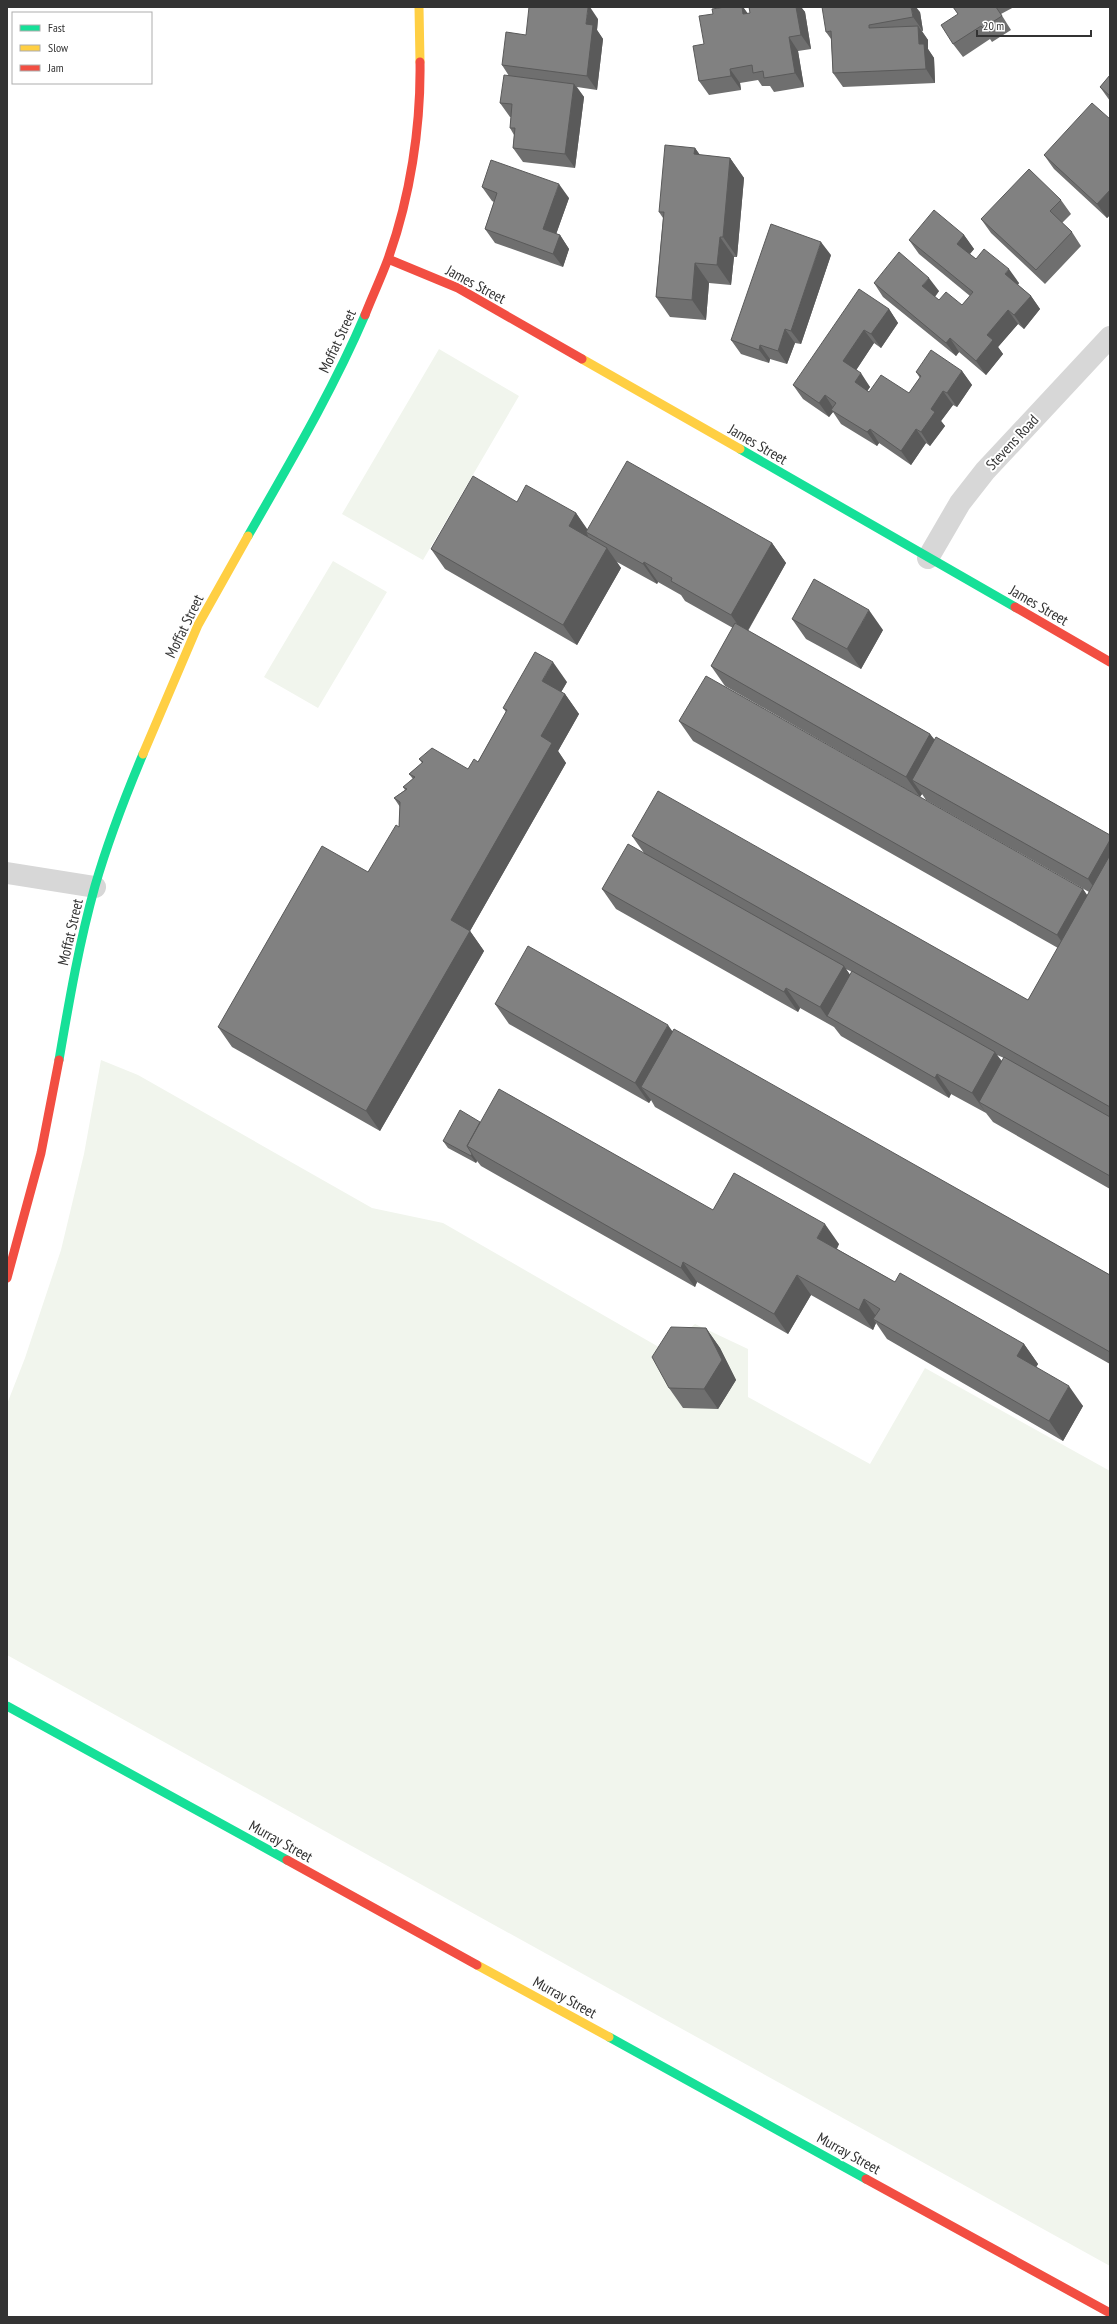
<svg xmlns="http://www.w3.org/2000/svg" width="1117" height="2324" viewBox="0 0 1117 2324" font-family="'PT Sans Narrow',sans-serif">
  <style>
    .green { fill: #f1f5ed }
    .lines { fill: none; stroke-linecap: round; stroke-linejoin: round }
    .street { stroke: #d7d7d7; stroke-width: 22 }
    .fast { stroke: #16e098; stroke-width: 9 }
    .slow { stroke: #ffcf43; stroke-width: 9 }
    .jam { stroke: #f24e42; stroke-width: 9 }
    .wall { fill: #6f6f6f; fill-rule: evenodd }
    .shaded-wall { fill: #5a5a5a }
    .building { fill: #818181; stroke: #5a5a5a }
    .labels { text-anchor: middle; dominant-baseline: central; stroke-width: 4; stroke-linejoin: round; paint-order: stroke }
    .street-label { font-size: 15px; fill: #333; stroke: #fff }
  </style>
  <rect width="100%" height="100%" fill="#fff"/>
  <path class="green" d="M 439,349 L 519,396 L 423,560 L 342,514 Z
    M 333,561 L 387,592 L 318,708 L 264,677 Z
    M 101,1060 L 138,1075 L 372,1208 L 443,1223 L 664,1350 L 695,1324 L 748,1349 L 748,1397 L 870,1464 L 925,1368 L 1110,1471 L 1110,2266 L 7,1655 L 7,1404 L 25,1358 L 61,1250 L 84,1154 Z"/>
  <g class="lines">
    <path class="street" d="M 928,558 L 960,503 L 985,471 L 1110,337
      M 7,873 L 95,887"/>
    <path class="fast" d="M 740,449 L 1015,607
      M 248,536 C 289,464 332,392 365,315
      M 59,1060 C 69,1002 79,943 95,886 C 108,841 125,797 143,754
      M 7,1706 L 287,1860
      M 609,2037 L 866,2179"/>
    <path class="slow" d="M 419,7 L 420,62
      M 582,359 L 740,449
      M 143,754 L 198,625 L 248,536
      M 477,1965 L 609,2037"/>
    <path class="jam" d="M 388,259 L 458,288 L 582,359
      M 365,315 C 372,297 381,278 388,259 C 410,198 421,127 420,62
      M 1015,607 L 1110,662
      M 7,1278 L 41,1153 L 59,1060
      M 287,1860 L 477,1965
      M 866,2179 L 1110,2313"/>
  </g>
  <path class="wall" d="M 743,7 L 748,14 L 750,13 L 749,7 L 801,7 L 805,12 L 811,49 L 798,51 L 804,87 L 774,92 L 770,86 L 762,86 L 758,80 L 740,83 L 741,90 L 709,95 L 699,81 L 713,14 Z
    M 953,7 L 1014,7 L 1001,14 L 1011,30 L 992,42 L 990,39 L 963,57 L 953,44 L 958,14 Z
    M 920,12 L 923,31 L 922,31 L 928,40 L 928,49 L 934,58 L 935,83 L 843,87 L 833,73 L 831,39 L 826,32 Z
    M 598,19 L 597,30 L 603,39 L 597,90 L 577,87 L 584,97 L 575,168 L 523,162 L 513,148 L 514,135 L 510,128 L 511,117 L 510,117 L 500,103 L 509,76 L 502,65 L 526,35 Z
    M 1110,75 L 1110,101 L 1100,87 Z
    M 1110,119 L 1110,215 L 1107,218 L 1054,169 L 1044,155 Z
    M 695,148 L 700,155 L 730,158 L 744,178 L 737,257 L 734,257 L 731,285 L 709,283 L 706,320 L 670,317 L 656,297 L 663,218 L 659,212 Z
    M 482,187 L 569,198 L 556,234 L 560,235 L 569,249 L 563,267 L 495,243 L 485,229 L 494,202 L 492,201 Z
    M 1061,200 L 1071,214 L 1062,223 L 1072,232 L 1081,246 L 1045,284 L 991,233 L 981,219 Z
    M 964,235 L 974,249 L 970,254 L 976,259 L 1019,283 L 1018,285 L 1031,296 L 1040,309 L 1024,329 L 1018,324 L 998,347 L 1003,354 L 986,375 L 959,352 L 956,356 L 883,297 L 874,283 L 939,291 L 935,297 L 939,300 L 962,305 L 970,296 L 919,254 L 909,240 Z
    M 831,255 L 801,344 L 795,343 L 787,364 L 770,359 L 769,363 L 741,354 L 731,340 Z
    M 889,309 L 898,323 L 881,348 L 874,343 L 856,370 L 870,387 L 867,391 L 869,392 L 909,393 L 920,378 L 916,372 L 962,371 L 972,385 L 957,407 L 953,405 L 941,421 L 945,426 L 930,446 L 926,443 L 911,465 L 879,443 L 877,446 L 841,424 L 833,412 L 829,417 L 803,399 L 793,385 Z
    M 517,502 L 576,513 L 587,530 L 772,543 L 786,563 L 748,631 L 930,734 L 935,740 L 1110,840 L 1110,1189 L 993,1122 L 986,1113 L 951,1094 L 949,1098 L 841,1036 L 834,1027 L 800,1008 L 798,1012 L 616,909 L 602,889 L 644,853 L 632,836 L 1028,1000 L 1058,948 L 693,741 L 679,721 L 1083,889 L 1087,896 L 1089,892 L 926,800 L 922,794 L 920,797 L 725,686 L 711,666 L 733,628 L 685,601 L 681,595 L 658,582 L 657,584 L 617,562 L 621,568 L 577,645 L 445,569 L 431,549 ZM 846,969 L 852,972 L 850,975 ZM 997,1055 L 1004,1058 L 1002,1061 Z
    M 792,619 L 883,630 L 861,669 L 806,639 Z
    M 567,682 L 561,692 L 565,694 L 579,714 L 558,751 L 566,763 L 470,931 L 484,951 L 380,1131 L 232,1047 L 218,1027 L 368,872 L 399,827 L 400,807 L 394,798 L 405,790 L 403,787 L 413,779 L 409,774 L 422,763 L 419,759 L 468,769 L 478,762 L 506,712 L 503,708 Z
    M 495,1004 L 673,1031 L 1110,1275 L 1110,1364 L 655,1107 L 651,1100 L 649,1103 L 509,1024 Z
    M 480,1122 L 713,1210 L 839,1244 L 837,1249 L 895,1282 L 1024,1344 L 1038,1364 L 1036,1367 L 1083,1406 L 1063,1441 L 887,1339 L 876,1323 L 873,1330 L 811,1295 L 788,1334 L 697,1282 L 695,1287 L 481,1166 L 477,1161 L 476,1163 L 448,1148 L 443,1141 Z
    M 706,1328 L 720,1348 L 736,1380 L 718,1409 L 683,1408 L 669,1388 Z"/>
  <path class="shaded-wall" d="M 588,7 L 590,7 L 598,19 L 597,30 L 603,39 L 597,90 L 587,76 L 586,24 Z
    M 742,7 L 743,7 L 751,18 L 743,14 Z
    M 796,7 L 801,7 L 805,12 L 811,49 L 801,35 Z
    M 911,7 L 916,7 L 920,12 L 923,31 L 913,17 Z
    M 918,26 L 928,40 L 928,49 L 934,58 L 935,83 L 926,69 L 919,44 Z
    M 789,37 L 798,51 L 804,87 L 795,73 Z
    M 730,69 L 740,83 L 741,90 L 731,76 Z
    M 574,84 L 584,97 L 575,168 L 565,154 Z
    M 695,148 L 709,168 L 694,154 Z
    M 730,158 L 744,178 L 737,257 L 723,237 Z
    M 559,184 L 569,198 L 553,243 L 543,229 Z
    M 1110,190 L 1110,215 L 1107,218 L 1097,204 Z
    M 560,235 L 569,249 L 563,267 L 553,254 Z
    M 964,235 L 974,249 L 967,257 L 957,244 Z
    M 720,237 L 734,257 L 731,285 L 717,265 Z
    M 821,242 L 831,255 L 801,344 L 791,331 Z
    M 695,263 L 709,283 L 706,320 L 692,300 Z
    M 1009,269 L 1019,283 L 1015,288 L 1005,274 Z
    M 929,278 L 939,291 L 932,300 L 922,286 Z
    M 1031,296 L 1040,309 L 1024,329 L 1014,315 Z
    M 889,309 L 898,323 L 881,348 L 871,334 Z
    M 1008,310 L 1018,324 L 998,347 L 1003,354 L 986,375 L 976,361 L 987,335 Z
    M 785,329 L 795,343 L 787,364 L 778,351 Z
    M 864,330 L 874,343 L 853,375 L 843,361 Z
    M 950,338 L 959,352 L 956,356 L 946,343 Z
    M 760,345 L 770,359 L 769,363 L 759,350 Z
    M 962,371 L 972,385 L 957,407 L 947,393 Z
    M 861,373 L 870,387 L 864,396 L 855,382 Z
    M 943,391 L 953,405 L 941,421 L 945,426 L 930,446 L 921,432 L 931,409 Z
    M 825,395 L 834,409 L 831,410 L 833,412 L 829,417 L 819,403 Z
    M 870,429 L 879,443 L 877,446 L 867,432 Z
    M 916,429 L 926,443 L 911,465 L 901,451 Z
    M 576,513 L 590,533 L 586,532 L 588,536 L 583,546 L 569,526 Z
    M 772,543 L 786,563 L 745,635 L 731,615 Z
    M 607,548 L 621,568 L 577,645 L 563,625 Z
    M 644,562 L 658,582 L 657,584 L 643,564 Z
    M 869,610 L 883,630 L 861,669 L 847,649 Z
    M 553,662 L 567,682 L 556,701 L 542,681 Z
    M 565,694 L 579,714 L 558,751 L 566,763 L 470,931 L 484,951 L 380,1131 L 366,1111 L 451,920 L 541,736 Z
    M 930,734 L 944,754 L 912,780 L 922,794 L 920,797 L 906,777 Z
    M 1110,840 L 1110,885 L 1102,899 L 1088,879 Z
    M 1083,889 L 1097,909 L 1071,955 L 1057,935 Z
    M 844,966 L 858,986 L 827,1017 L 820,1007 Z
    M 786,988 L 800,1008 L 798,1012 L 784,992 Z
    M 668,1025 L 682,1045 L 641,1087 L 651,1100 L 649,1103 L 635,1083 Z
    M 995,1052 L 1009,1072 L 979,1102 L 986,1113 L 972,1093 Z
    M 937,1074 L 951,1094 L 949,1098 L 935,1078 Z
    M 472,1154 L 477,1161 L 476,1163 L 471,1156 Z
    M 825,1224 L 839,1244 L 831,1258 L 817,1238 Z
    M 683,1262 L 697,1282 L 695,1287 L 681,1268 Z
    M 797,1275 L 811,1295 L 788,1334 L 774,1314 Z
    M 864,1299 L 878,1319 L 873,1319 L 876,1323 L 873,1330 L 859,1310 Z
    M 706,1328 L 720,1348 L 736,1380 L 718,1409 L 704,1389 Z
    M 1024,1344 L 1038,1364 L 1031,1376 L 1017,1356 Z
    M 1069,1386 L 1083,1406 L 1063,1441 L 1049,1421 Z"/>
  <path class="building" d="M 529,7 L 588,7 L 586,24 L 593,25 L 587,76 L 502,65 L 506,32 L 526,35 Z
    M 725,7 L 742,7 L 743,14 L 750,13 L 749,7 L 796,7 L 801,35 L 789,37 L 795,73 L 764,78 L 763,71 L 753,73 L 752,65 L 730,69 L 731,76 L 699,81 L 693,46 L 704,44 L 699,16 L 713,14 L 712,9 Z
    M 822,7 L 911,7 L 913,17 L 869,25 L 869,28 L 918,26 L 919,44 L 924,44 L 926,69 L 833,73 L 831,31 L 826,32 Z
    M 953,7 L 996,7 L 1002,16 L 983,28 L 981,26 L 953,44 L 941,25 L 958,14 Z
    M 504,75 L 574,84 L 565,154 L 513,148 L 515,128 L 510,128 L 512,104 L 500,103 Z
    M 1110,75 L 1110,96 L 1100,87 Z
    M 1092,103 L 1110,119 L 1110,190 L 1097,204 L 1044,155 Z
    M 665,145 L 695,148 L 694,154 L 730,158 L 723,237 L 720,237 L 717,265 L 695,263 L 692,300 L 656,297 L 664,212 L 659,212 Z
    M 491,160 L 559,184 L 543,229 L 560,235 L 553,254 L 485,229 L 497,193 L 482,187 Z
    M 1029,169 L 1061,200 L 1050,211 L 1072,232 L 1036,270 L 981,219 Z
    M 934,210 L 964,235 L 957,244 L 976,259 L 984,249 L 1009,269 L 1005,274 L 1031,296 L 1014,315 L 1008,310 L 987,335 L 993,340 L 976,361 L 950,338 L 946,343 L 874,283 L 899,252 L 929,278 L 922,286 L 939,300 L 946,292 L 962,305 L 968,298 L 973,292 L 909,240 Z
    M 771,224 L 821,242 L 791,331 L 785,329 L 778,351 L 760,345 L 759,350 L 731,340 Z
    M 859,289 L 889,309 L 871,334 L 864,330 L 843,361 L 861,373 L 855,382 L 869,392 L 881,375 L 909,393 L 921,376 L 916,372 L 931,350 L 962,371 L 947,393 L 943,391 L 931,409 L 935,412 L 921,432 L 916,429 L 901,451 L 870,429 L 867,432 L 831,410 L 836,403 L 825,395 L 819,403 L 793,385 Z
    M 627,461 L 772,543 L 731,615 L 671,581 L 672,578 L 644,562 L 643,564 L 586,532 Z
    M 473,476 L 517,502 L 526,485 L 576,513 L 569,526 L 607,548 L 563,625 L 431,549 Z
    M 814,579 L 869,610 L 847,649 L 792,619 Z
    M 735,623 L 930,734 L 906,777 L 711,666 Z
    M 535,652 L 553,662 L 542,681 L 565,694 L 541,736 L 552,743 L 451,920 L 470,931 L 366,1111 L 218,1027 L 322,846 L 368,872 L 396,825 L 399,827 L 400,802 L 394,798 L 407,789 L 403,787 L 415,777 L 409,774 L 423,762 L 419,759 L 432,748 L 468,769 L 474,759 L 478,762 L 507,710 L 503,708 Z
    M 706,676 L 1083,889 L 1057,935 L 679,721 Z
    M 936,737 L 1110,835 L 1110,840 L 1088,879 L 912,780 Z
    M 658,791 L 1028,1000 L 1110,855 L 1110,1107 L 632,836 Z
    M 628,844 L 844,966 L 820,1007 L 786,988 L 784,992 L 602,889 Z
    M 528,946 L 668,1025 L 635,1083 L 495,1004 Z
    M 852,971 L 995,1052 L 972,1093 L 937,1074 L 935,1078 L 827,1016 Z
    M 674,1029 L 1110,1275 L 1110,1352 L 641,1087 Z
    M 1004,1057 L 1110,1117 L 1110,1176 L 979,1102 Z
    M 499,1089 L 713,1210 L 734,1173 L 825,1224 L 817,1238 L 895,1282 L 900,1273 L 1024,1344 L 1017,1356 L 1069,1386 L 1049,1421 L 873,1319 L 880,1309 L 864,1299 L 859,1310 L 797,1275 L 774,1314 L 683,1262 L 681,1268 L 467,1146 Z
    M 460,1110 L 480,1122 L 467,1146 L 472,1154 L 471,1156 L 443,1141 Z
    M 671,1327 L 706,1328 L 722,1360 L 704,1389 L 669,1388 L 652,1357 Z"/>
  <g class="labels">
    <g class="street-label">
      <text transform="translate(476 284) rotate(28)">James Street</text>
      <text transform="translate(337 341) rotate(-65)">Moffat Street</text>
      <text transform="translate(1012 442) rotate(-47)">Stevens Road</text>
      <text transform="translate(758 444) rotate(30)">James Street</text>
      <text transform="translate(1039 605) rotate(30)">James Street</text>
      <text transform="translate(184 626) rotate(-64)">Moffat Street</text>
      <text transform="translate(70 932) rotate(-77)">Moffat Street</text>
      <text transform="translate(281 1841) rotate(29)">Murray Street</text>
      <text transform="translate(565 1997) rotate(29)">Murray Street</text>
      <text transform="translate(849 2153) rotate(29)">Murray Street</text>
    </g>
  </g>
  <rect width="1117" height="2324" fill="none" stroke="#333333" stroke-width="16"/>
  <rect x="12" y="12" width="140" height="72" fill="#ffffff" stroke="#adadad"/>
  <rect x="20" y="25" width="20" height="6" fill="#16e098" stroke="#adadad"/>
  <text x="48" y="32" font-size="12" fill="#333333">Fast</text>
  <rect x="20" y="45" width="20" height="6" fill="#ffcf43" stroke="#adadad"/>
  <text x="48" y="52" font-size="12" fill="#333333">Slow</text>
  <rect x="20" y="65" width="20" height="6" fill="#f24e42" stroke="#adadad"/>
  <text x="48" y="72" font-size="12" fill="#333333">Jam</text>
  <path d="M977 30v6h114v-6" fill="none" stroke="#333333" stroke-width="2"/>
  <text x="983" y="30" font-size="12" fill="#333333" stroke="#ffffff" stroke-width="3" paint-order="stroke">20 m</text>
</svg>
